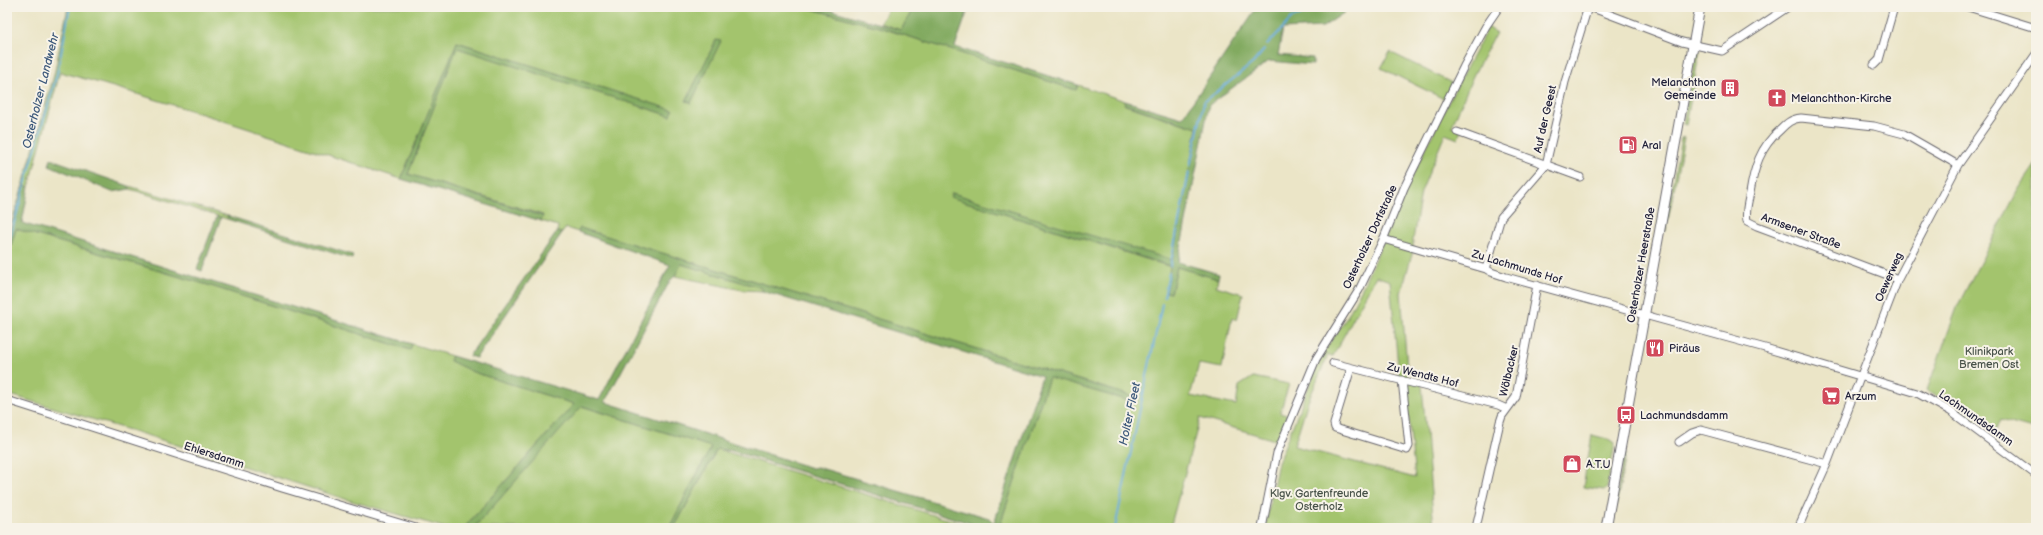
<svg xmlns="http://www.w3.org/2000/svg" width="2043" height="535" viewBox="0 0 2043 535" font-family="'Balsamiq Sans',sans-serif">
  <style>
    .green { fill: #a3c46d; stroke: #627354; fill-rule: evenodd }
    .forest { fill: #82aa60; stroke: #52664e; fill-rule: evenodd }
    .lines { fill: none; stroke-linecap: round; stroke-linejoin: round }
    .stream { stroke: #64aada; stroke-width: 2 }
    .minor-casing { stroke: #68666c; stroke-width: 9 }
    .major-casing { stroke: #68666c; stroke-width: 11 }
    .minor { stroke: #fff; stroke-width: 7 }
    .major { stroke: #fff; stroke-width: 9 }
    .labels { text-anchor: middle; dominant-baseline: central; stroke-width: 4; stroke-linejoin: round; paint-order: stroke }
    .poi-label { font-size: 11px; fill: #22223b; stroke: #f7f3e8; text-anchor: start }
    .street-label { font-size: 11px; fill: #22223b; stroke: #f7f3e8 }
    .park-label { font-size: 11px; fill: #49534a; stroke: #f7f3e8 }
    .water-label { font-size: 12px; font-style: italic; fill: #3c587b; stroke: #f7f3e8 }
  </style>
  <rect width="100%" height="100%" fill="#f7f3e8"/>
  <filter id="ink" filterUnits="userSpaceOnUse"><feTurbulence type="fractalNoise" baseFrequency=".025" numOctaves="2"/><feDisplacementMap in="SourceGraphic" scale="8" xChannelSelector="R" yChannelSelector="G"/><feConvolveMatrix kernelMatrix="1 2 1 2 8 2 1 2 1" color-interpolation-filters="sRGB"/></filter>
  <filter id="wash" filterUnits="userSpaceOnUse"><feTurbulence type="fractalNoise" baseFrequency=".012" numOctaves="4" result="noise"/><feDisplacementMap in="SourceGraphic" scale="16" xChannelSelector="R" yChannelSelector="G"/><feGaussianBlur stdDeviation="0.9" result="paint"/><feColorMatrix in="noise" values="0 0 0 0 0 0 0 0 0 0 0 0 0 0 0 0 0 1.4 0 .05"/><feComposite in="paint" operator="in"/></filter>
  <g filter="url(#wash)">
    <rect width="100%" height="100%" fill="#ebe5c7"/>
    <path class="green" d="M 68,7 L 804,7 L 879,27 L 1076,90 L 1078,85 L 1125,101 L 1125,105 L 1197,128 L 1172,261 L 952,193 L 951,197 L 1171,267 L 1166,292 L 1171,293 L 1177,267 L 1218,279 L 1216,286 L 1243,294 L 1237,320 L 1232,318 L 1222,368 L 1199,364 L 1190,396 L 1236,405 L 1239,386 L 1253,377 L 1289,384 L 1280,413 L 1287,415 L 1278,441 L 1200,418 L 1170,528 L 1010,528 L 1000,525 L 1049,377 L 1129,401 L 1131,396 L 580,228 L 578,232 L 566,228 L 562,233 L 557,232 L 558,226 L 541,221 L 543,215 L 408,174 L 457,47 L 671,116 L 672,110 L 457,42 L 401,179 C 288,142 175,103 60,72 L 29,187 L 23,185 L 54,75 Z
      M 890,7 L 914,7 L 901,30 L 880,23 Z
      M 1488,27 L 1496,33 L 1473,76 L 1452,126 L 1461,130 L 1458,139 L 1445,134 L 1421,192 L 1413,240 L 1413,251 L 1401,293 L 1408,379 L 1422,385 L 1434,528 L 1265,528 L 1278,462 L 1322,354 L 1347,317 L 1363,286 L 1406,189 L 1453,93 ZM 1376,276 L 1390,281 L 1399,377 L 1405,386 L 1415,478 L 1294,446 L 1307,404 L 1328,355 L 1333,356 Z
      M 1700,50 L 1686,125 L 1683,124 L 1696,53 Z
      M 1390,52 L 1452,83 L 1444,99 L 1381,68 Z
      M 1684,137 L 1666,231 L 1664,231 L 1681,138 Z
      M 2036,164 L 2036,430 L 2000,420 L 1993,435 L 1988,428 L 1963,409 L 1957,409 L 1927,390 L 1958,305 L 2018,190 Z
      M 129,186 L 228,216 L 227,219 L 130,189 Z
      M 16,229 L 208,285 L 410,350 L 412,344 L 452,356 L 450,360 L 473,372 L 574,404 L 464,528 L 446,528 L 348,500 L 146,435 L 7,394 L 7,258 Z
      M 681,264 L 762,288 L 762,291 L 742,290 L 675,276 Z
      M 581,406 L 712,447 L 669,528 L 474,528 Z
      M 1592,435 L 1611,440 L 1615,443 L 1607,488 L 1604,490 L 1583,487 Z
      M 717,449 L 976,528 L 674,528 Z
      M 1624,454 L 1626,454 L 1612,528 L 1611,526 Z"/>
    <path class="forest" d="M 804,7 L 820,7 L 901,30 L 914,7 L 969,7 L 955,47 L 1078,85 L 1076,90 L 879,27 Z
      M 1257,7 L 1330,7 L 1345,12 L 1323,27 L 1283,29 L 1278,55 L 1313,58 L 1313,65 L 1269,61 L 1209,105 L 1178,262 L 1219,274 L 1218,279 L 1177,267 L 1171,293 L 1166,292 L 1170,266 L 950,197 L 952,193 L 1172,260 L 1197,128 L 1124,104 L 1125,101 L 1182,118 Z
      M 716,40 L 721,41 L 691,103 L 686,101 Z
      M 457,42 L 673,110 L 671,116 L 457,48 L 408,174 L 543,216 L 541,221 L 401,179 Z
      M 51,159 L 129,186 L 130,189 L 112,192 L 49,165 Z
      M 23,185 L 29,187 L 22,223 L 412,344 L 410,350 L 208,285 L 16,229 L 7,258 L 7,239 Z
      M 217,216 L 221,217 L 202,271 L 197,269 Z
      M 228,216 L 353,255 L 352,259 L 227,219 Z
      M 580,228 L 1131,396 L 1129,401 L 1049,378 L 1000,525 L 1010,528 L 986,528 L 732,451 L 717,449 L 674,528 L 669,528 L 711,447 L 582,406 L 474,528 L 464,528 L 574,404 L 473,372 L 450,361 L 452,356 L 599,400 L 670,265 L 578,232 ZM 681,264 L 762,288 L 762,291 L 1042,376 L 994,523 L 989,518 L 817,467 L 812,468 L 605,402 L 670,281 L 675,276 Z
      M 557,232 L 562,233 L 476,358 L 469,356 Z"/>
    <g class="lines">
      <path class="stream" d="M 1267,45 L 1292,18 L 1317,7
        M 1190,166 L 1204,102 L 1253,63 L 1264,50
        M 7,247 L 57,74 L 70,7
        M 1170,266 L 1189,172
        M 1164,297 L 1169,273
        M 1115,528 L 1162,304"/>
    </g>
  </g>
  <g filter="url(#ink)">
    <g class="lines">
      <defs>
        <path id="minor" d="M 1590,7 L 1682,42 L 1722,51 L 1788,7
          M 1968,7 L 2036,28
          M 1874,65 L 1879,60 L 1894,7
          M 1457,132 L 1580,177
          M 1383,239 L 1486,269 L 1491,272 L 1506,277 L 1765,348 L 1917,393 L 1950,411 L 2036,475
          M 1486,269 L 1501,217 L 1546,165 L 1565,82 L 1588,7
          M 1898,279 L 1757,226 L 1747,221 C 1745,212 1748,202 1750,193 C 1754,168 1760,147 1780,130 C 1787,123 1791,119 1801,118 L 1874,126 L 1904,134 L 1958,165
          M 1333,363 L 1498,405 L 1507,409
          M 1351,368 L 1334,424 L 1335,428 L 1407,450 L 1409,446 L 1402,380
          M 7,400 L 282,488 L 416,528
          M 1679,442 L 1692,433 L 1701,430 L 1827,464
          M 1262,528 L 1277,453 L 1316,359 L 1359,290 L 1383,240 L 1404,188 L 1464,66 L 1486,26 L 1499,7
          M 1476,528 L 1500,422 L 1502,416 L 1516,397 L 1537,285
          M 1798,528 L 1827,464 L 1898,279 L 1958,165 L 2036,54"/>
        <path id="major" d="M 1606,528 L 1700,7"/>
      </defs>
      <use href="#minor" class="minor-casing"/>
      <use href="#major" class="major-casing"/>
      <use href="#minor" class="minor"/>
      <use href="#major" class="major"/>
    </g>
  </g>
  <defs>
    <symbol id="building-square" viewBox="-11 -11 22 22"><rect x="-9" y="-9" width="18" height="18" rx="4" fill="#d1495b" stroke="#f7f3e8"/><path d="M-4-6H4V6H1V3H-1V6H-4ZM-2.5-4.3h1.7v1.8h-1.7ZM.8-4.3h1.7v1.8H.8ZM-2.5-1h1.7V.8h-1.7ZM.8-1h1.7V.8H.8Z" fill="#fff"/></symbol>
    <symbol id="church-square" viewBox="-11 -11 22 22"><rect x="-9" y="-9" width="18" height="18" rx="4" fill="#d1495b" stroke="#f7f3e8"/><path d="M-1.2-6h2.4v3.5h3.3v2.4h-3.3V6h-2.4V-.1h-3.3v-2.4h3.3Z" fill="#fff"/></symbol>
    <symbol id="fuel-square" viewBox="-11 -11 22 22"><rect x="-9" y="-9" width="18" height="18" rx="4" fill="#d1495b" stroke="#f7f3e8"/><path d="M-5.5-6h7V0h2V4h1.3V-2.5L3-4.5l.8-.8L6-3V5H2.5V1h-1V6h-7ZM-4.2-4.7v3.2H.2V-4.7Z" fill="#fff"/></symbol>
    <symbol id="restaurant-square" viewBox="-11 -11 22 22"><rect x="-9" y="-9" width="18" height="18" rx="4" fill="#d1495b" stroke="#f7f3e8"/><path d="M-5-6h1v4h1v-4h1v4h1v-4h1v5L-1.5 .5V6h-2V.5L-5-1ZM5-6V6H3V1.5H1.5Q1.5-4 5-6Z" fill="#fff"/></symbol>
    <symbol id="supermarket-square" viewBox="-11 -11 22 22"><rect x="-9" y="-9" width="18" height="18" rx="4" fill="#d1495b" stroke="#f7f3e8"/><path d="M-6-5.5h2.5l.6 2H6L4.5 2H-2.5L-4.4-4H-6ZM-1.5 3.2a1.3 1.3 0 1 0 .1 0ZM3 3.2a1.3 1.3 0 1 0 .1 0Z" fill="#fff"/></symbol>
    <symbol id="bus-square" viewBox="-11 -11 22 22"><rect x="-9" y="-9" width="18" height="18" rx="4" fill="#d1495b" stroke="#f7f3e8"/><path d="M-5-6H5V4H4V6H2V4H-2V6H-4V4H-5ZM-3.5-4V0h7V-4ZM-3.5 1.2v1.5H-2V1.2ZM2 1.2v1.5H3.5V1.2Z" fill="#fff"/></symbol>
    <symbol id="shop-square" viewBox="-11 -11 22 22"><rect x="-9" y="-9" width="18" height="18" rx="4" fill="#d1495b" stroke="#f7f3e8"/><path d="M-5-2.5h2.3a2.7 3.5 0 0 1 5.4 0H5L5.5 6h-11ZM-1.5-2.5h3a1.5 2.3 0 0 0-3 0Z" fill="#fff"/></symbol>
  </defs>
  <g fill-rule="evenodd">
    <use href="#building-square" x="1719" y="77" width="22" height="22"/>
    <use href="#church-square" x="1766" y="87" width="22" height="22"/>
    <use href="#fuel-square" x="1617" y="134" width="22" height="22"/>
    <use href="#restaurant-square" x="1644" y="337" width="22" height="22"/>
    <use href="#supermarket-square" x="1820" y="385" width="22" height="22"/>
    <use href="#bus-square" x="1615" y="404" width="22" height="22"/>
    <use href="#shop-square" x="1561" y="453" width="22" height="22"/>
  </g>
  <g class="labels">
    <g class="poi-label">
      <text x="1716" y="82" text-anchor="end">Melanchthon<tspan x="1716" dy="13">Gemeinde</tspan></text>
      <text x="1791" y="98">Melanchthon-Kirche</text>
      <text x="1642" y="145">Aral</text>
      <text x="1669" y="348">Piräus</text>
      <text x="1845" y="396">Arzum</text>
      <text x="1640" y="415">Lachmundsdamm</text>
      <text x="1586" y="464">A.T.U</text>
    </g>
    <g class="street-label">
      <text transform="translate(1545 119) rotate(-77)">Auf der Geest</text>
      <text transform="translate(1801 231) rotate(20)">Armsener Straße</text>
      <text transform="translate(1370 237) rotate(-65)">Osterholzer Dorfstraße</text>
      <text transform="translate(1641 265) rotate(-80)">Osterholzer Heerstraße</text>
      <text transform="translate(1517 267) rotate(17)">Zu Lachmunds Hof</text>
      <text transform="translate(1889 277) rotate(-66)">Oewerweg</text>
      <text transform="translate(1509 371) rotate(-77)">Wölbacker</text>
      <text transform="translate(1423 375) rotate(14)">Zu Wendts Hof</text>
      <text transform="translate(1976 418) rotate(35)">Lachmundsdamm</text>
      <text transform="translate(214 455) rotate(18)">Ehlersdamm</text>
    </g>
    <g class="park-label">
      <text x="1989" y="351">Klinikpark<tspan x="1989" dy="13">Bremen Ost</tspan></text>
      <text x="1319" y="493">Klgv. Gartenfreunde<tspan x="1319" dy="13">Osterholz</tspan></text>
    </g>
    <g class="water-label">
      <text transform="translate(41 91) rotate(-76)">Osterholzer Landwehr</text>
      <text transform="translate(1130 414) rotate(-78)">Holter Fleet</text>
    </g>
  </g>
  <rect width="2043" height="535" fill="none" stroke="#f7f3e8" stroke-width="24"/>
</svg>
